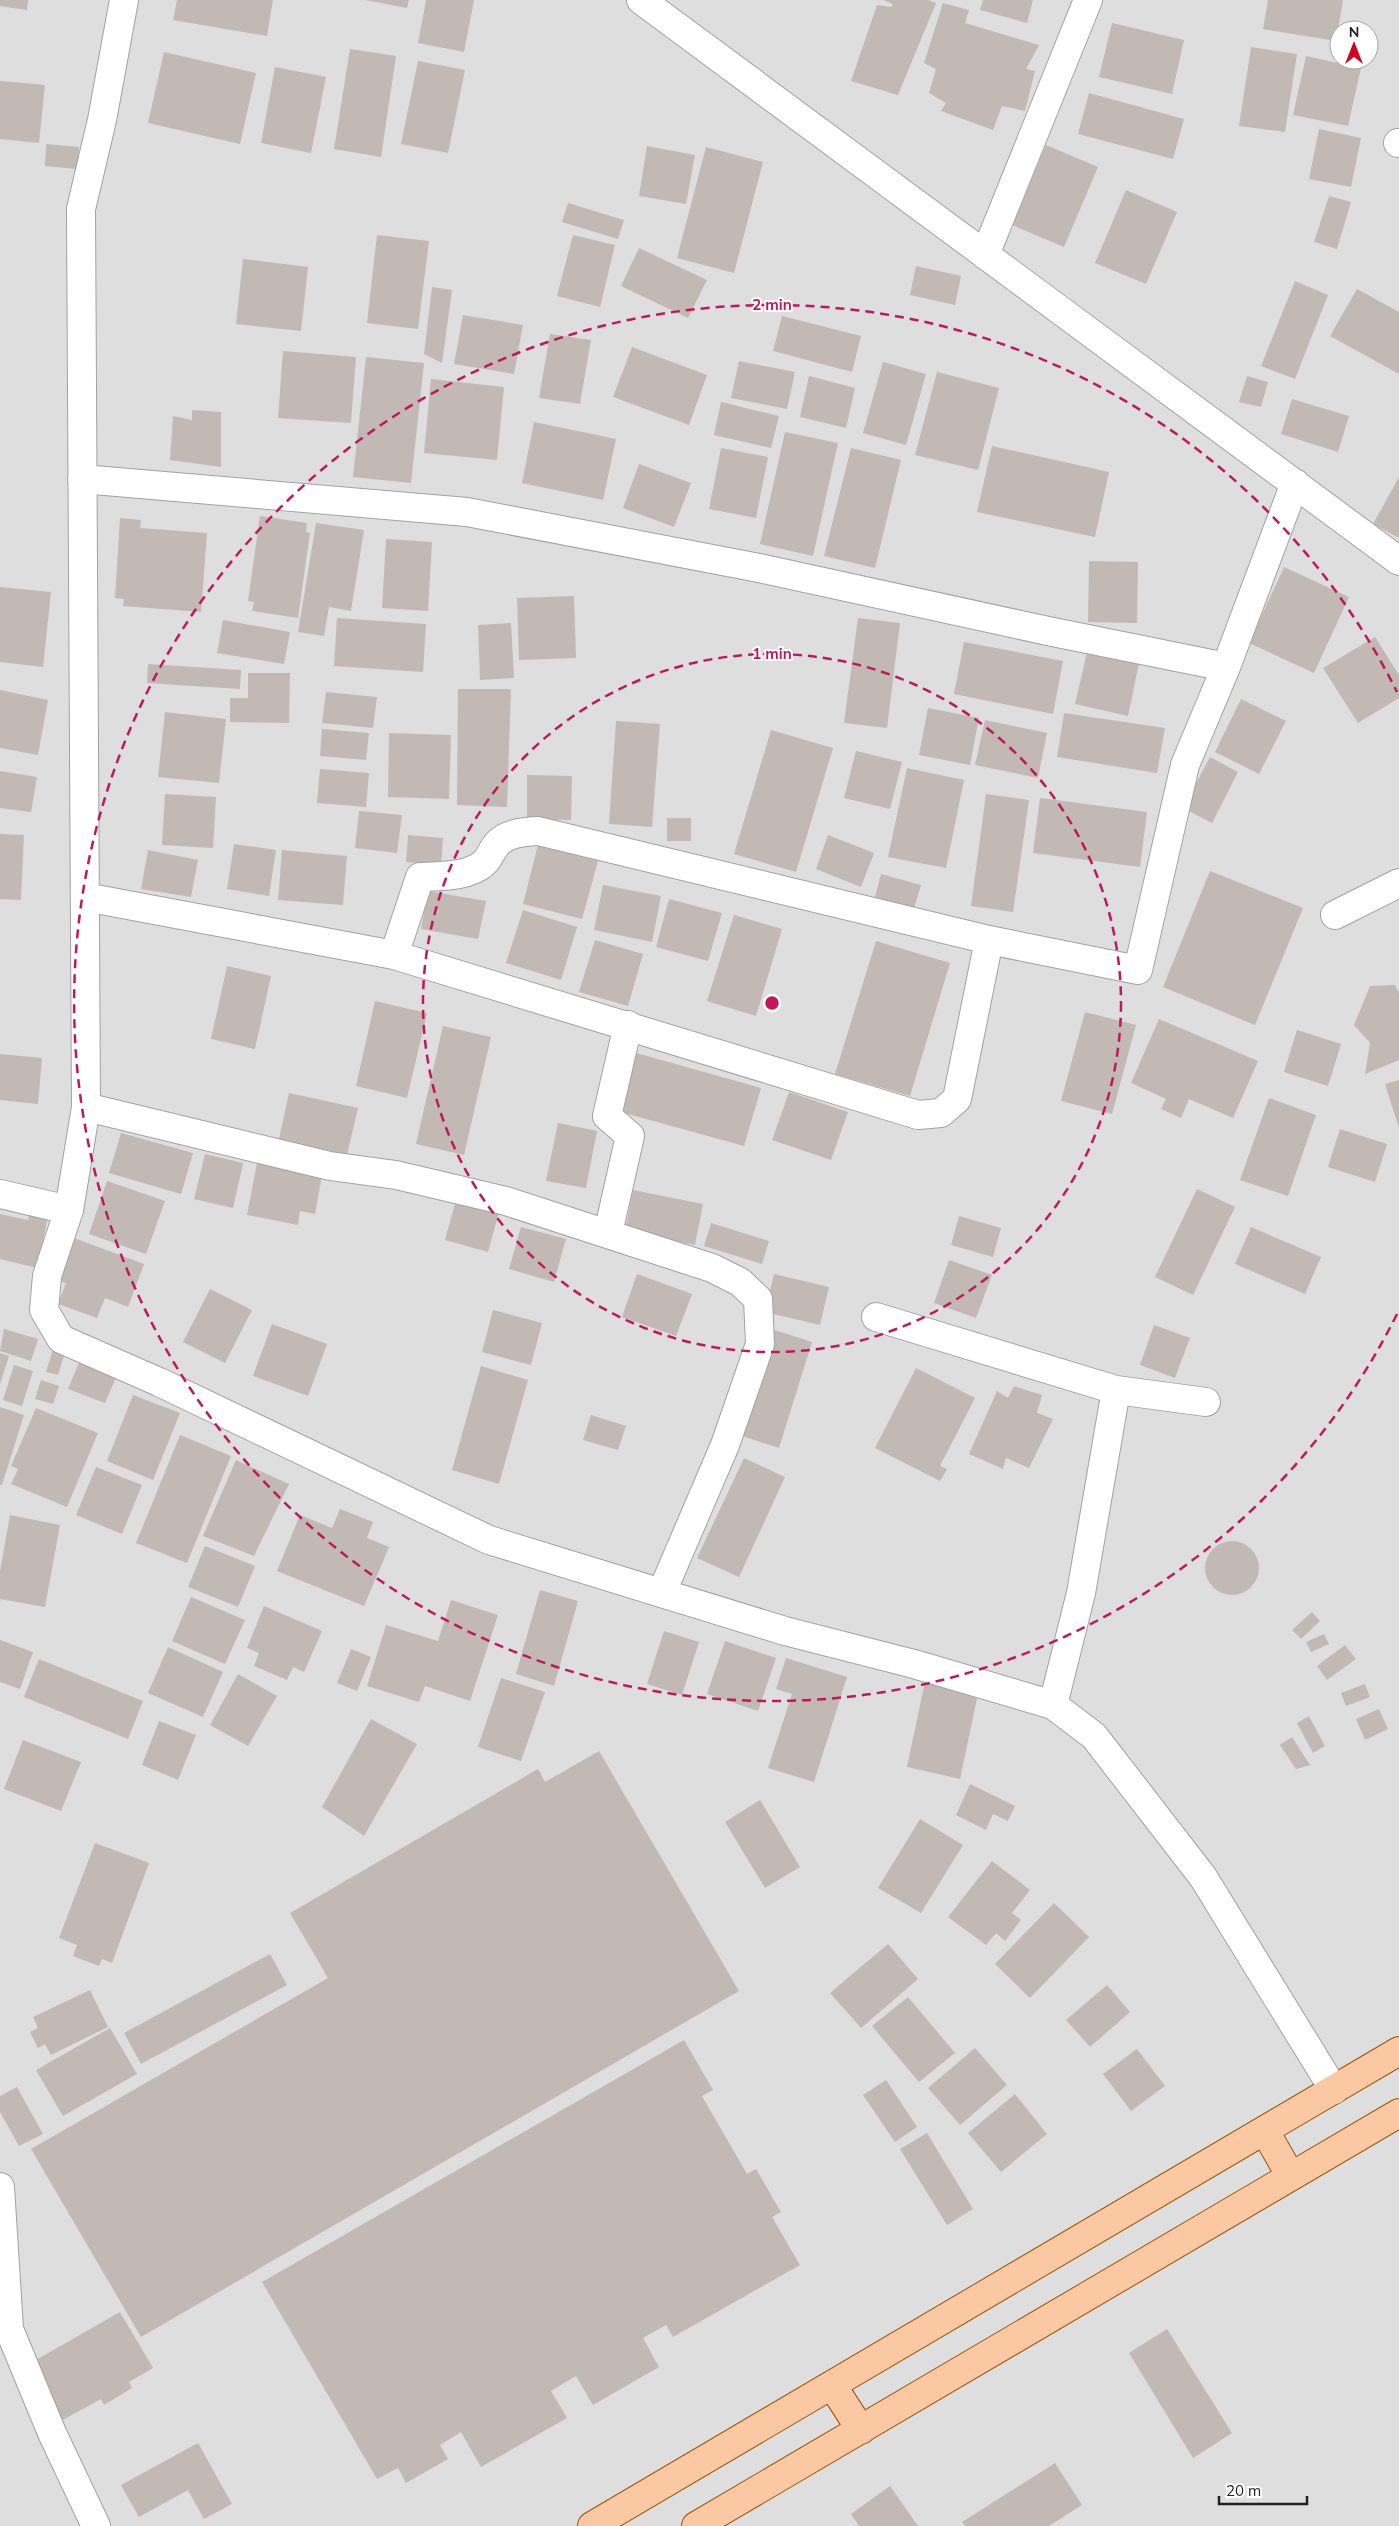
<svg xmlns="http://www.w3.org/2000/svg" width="1399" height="2526" viewBox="0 0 1399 2526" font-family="Mulish,sans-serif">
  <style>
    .residential { fill: #dfdede; fill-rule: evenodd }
    .building { fill: #c2b8b4 }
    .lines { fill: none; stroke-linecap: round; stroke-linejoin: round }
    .minor-casing { stroke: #a2a2a2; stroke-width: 30 }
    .primary-casing { stroke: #9b5303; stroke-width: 30 }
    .minor { stroke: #fff; stroke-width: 28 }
    .primary { stroke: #fac9a4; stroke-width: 28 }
    .ring { fill: none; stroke: #c2185b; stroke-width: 2.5; stroke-dasharray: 9 6 }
    .centre { fill: #c2185b; stroke: #fff; stroke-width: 2.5 }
    .ring-label { font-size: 15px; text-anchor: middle; font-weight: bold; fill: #c2185b; stroke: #fff; stroke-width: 4; stroke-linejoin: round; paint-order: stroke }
  </style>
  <rect width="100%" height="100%" fill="#f1ede8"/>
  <path class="residential" d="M 0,0 L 1399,0 L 1399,2526 L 0,2526 ZM 1339,30 L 1369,30 L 1369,60 L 1339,60 Z"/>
  <path class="building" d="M 0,0 L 28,0 L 27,10 L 0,6 Z
    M 177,0 L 273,0 L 267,36 L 173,20 Z
    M 365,0 L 409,0 L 407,8 Z
    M 426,0 L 474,0 L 464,52 L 418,43 Z
    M 883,0 L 928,0 L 936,3 L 898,95 L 851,81 L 877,5 L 891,7 L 893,4 Z
    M 983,0 L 1033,0 L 1027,23 L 980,10 Z
    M 1268,0 L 1343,0 L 1336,41 L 1263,29 Z
    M 943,3 L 969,10 L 965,23 L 1039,45 L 1026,69 L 1035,71 L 1025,111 L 1002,106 L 993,130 L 941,111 L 946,103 L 929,93 L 936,69 L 924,63 Z
    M 1112,23 L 1184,40 L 1172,94 L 1099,77 Z
    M 1251,47 L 1297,54 L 1285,132 L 1239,126 Z
    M 350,49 L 396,56 L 381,157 L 334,149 Z
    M 164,52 L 256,73 L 240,144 L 148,123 Z
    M 1306,56 L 1361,68 L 1348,126 L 1293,115 Z
    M 418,61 L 465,70 L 448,153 L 401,144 Z
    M 275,67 L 326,77 L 311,153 L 261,143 Z
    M 0,81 L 45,85 L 39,143 L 0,139 Z
    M 1089,93 L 1184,119 L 1173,159 L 1078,134 Z
    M 1319,129 L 1361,138 L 1351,187 L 1309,179 Z
    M 46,144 L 79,147 L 77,169 L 45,166 Z
    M 1046,145 L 1098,167 L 1064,247 L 1012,225 Z
    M 647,146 L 695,155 L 686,204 L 639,196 Z
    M 706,147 L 763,162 L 734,273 L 677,258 Z
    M 1126,190 L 1177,212 L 1146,284 L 1095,263 Z
    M 1329,196 L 1351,202 L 1337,249 L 1314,242 Z
    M 568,203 L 624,220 L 618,239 L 562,222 Z
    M 377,235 L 429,241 L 418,329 L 367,323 Z
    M 573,235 L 615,245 L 600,307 L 557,296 Z
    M 639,248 L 707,280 L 688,318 L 621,286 Z
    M 243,259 L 308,267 L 301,331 L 236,324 Z
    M 916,266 L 961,276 L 955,305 L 910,295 Z
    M 1295,281 L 1328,295 L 1295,379 L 1261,366 Z
    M 432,287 L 452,290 L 442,363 L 424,354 Z
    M 1357,289 L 1399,312 L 1399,374 L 1330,336 Z
    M 463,315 L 523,325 L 514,374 L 454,364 Z
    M 782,316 L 861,336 L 852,372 L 773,351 Z
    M 550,334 L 591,340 L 580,404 L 539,398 Z
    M 632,347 L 707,375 L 689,425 L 613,397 Z
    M 283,351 L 356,357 L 351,423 L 278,418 Z
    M 366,357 L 424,363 L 411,483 L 353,477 Z
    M 739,361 L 795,372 L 787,409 L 731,398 Z
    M 883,362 L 926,374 L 906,445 L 863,433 Z
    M 937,372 L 999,388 L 978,470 L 915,455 Z
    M 809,376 L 855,388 L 846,428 L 800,417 Z
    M 1247,376 L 1268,382 L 1261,407 L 1239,402 Z
    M 431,379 L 504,387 L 497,460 L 424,453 Z
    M 1292,399 L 1349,416 L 1338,452 L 1281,434 Z
    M 721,402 L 779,416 L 771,448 L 714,435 Z
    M 192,410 L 221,412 L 221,467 L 170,460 L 173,416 L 192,420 Z
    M 534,422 L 616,439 L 603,500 L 522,483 Z
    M 785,432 L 838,443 L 813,556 L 760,544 Z
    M 992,446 L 1109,472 L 1095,537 L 977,512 Z
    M 721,448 L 768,457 L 756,518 L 709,509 Z
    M 851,448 L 901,460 L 875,568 L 824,556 Z
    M 639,464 L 691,483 L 674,527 L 623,508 Z
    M 1399,477 L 1399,538 L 1373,524 Z
    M 260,516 L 307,523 L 306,532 L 310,533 L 298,618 L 252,611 L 254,602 L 248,601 Z
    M 120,518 L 141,520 L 140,528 L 207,533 L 201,612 L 123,606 L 124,599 L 115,598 Z
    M 316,523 L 364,530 L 351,611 L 329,607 L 324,636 L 298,632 Z
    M 386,539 L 432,542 L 428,611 L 382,608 Z
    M 1089,561 L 1138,562 L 1137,623 L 1088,622 Z
    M 1284,567 L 1349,597 L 1314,673 L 1249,643 Z
    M 0,587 L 51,592 L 43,667 L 0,662 Z
    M 574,596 L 576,658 L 519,660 L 517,598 Z
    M 337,618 L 426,624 L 423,672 L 334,666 Z
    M 858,618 L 900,623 L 887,728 L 844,723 Z
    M 223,620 L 290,632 L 284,664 L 217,653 Z
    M 511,623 L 514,678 L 480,680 L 478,625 Z
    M 1375,637 L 1399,675 L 1399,698 L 1358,723 L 1323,668 Z
    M 964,642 L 1063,661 L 1053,714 L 954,694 Z
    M 1087,652 L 1139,663 L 1128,716 L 1075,704 Z
    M 148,664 L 241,670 L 240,689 L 147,683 Z
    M 248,673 L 290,673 L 289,723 L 230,722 L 230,698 L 248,698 Z
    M 458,689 L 511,689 L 507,807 L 457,805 Z
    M 0,690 L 48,700 L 38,755 L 0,748 Z
    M 326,692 L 377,697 L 373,728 L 322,723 Z
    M 1241,699 L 1286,721 L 1259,774 L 1215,752 Z
    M 928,708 L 979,718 L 970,765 L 919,755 Z
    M 165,712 L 226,719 L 219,783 L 158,777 Z
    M 1064,713 L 1165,728 L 1157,773 L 1057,757 Z
    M 985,720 L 1047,733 L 1038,778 L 975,765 Z
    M 616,721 L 660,724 L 652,827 L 609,824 Z
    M 322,729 L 369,733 L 366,760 L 320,756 Z
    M 771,730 L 833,748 L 796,872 L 734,854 Z
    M 389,733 L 451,735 L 449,799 L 388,797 Z
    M 856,751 L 902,762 L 890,809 L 844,798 Z
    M 1210,757 L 1238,772 L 1212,823 L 1183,808 Z
    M 907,768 L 964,780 L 946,868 L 888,857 Z
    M 320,769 L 369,773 L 366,807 L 317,803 Z
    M 0,771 L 37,777 L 31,812 L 0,808 Z
    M 527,775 L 572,776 L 571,820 L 527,819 Z
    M 165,794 L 216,797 L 213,848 L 162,845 Z
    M 986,794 L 1029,800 L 1013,912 L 971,906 Z
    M 1040,798 L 1147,812 L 1140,867 L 1033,853 Z
    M 359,811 L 402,815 L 397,853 L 355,848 Z
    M 667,818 L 691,818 L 691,841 L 667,841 Z
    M 0,834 L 24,835 L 21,900 L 0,899 Z
    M 408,835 L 443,838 L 441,865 L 406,862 Z
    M 828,835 L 874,853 L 861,887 L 816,869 Z
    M 234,844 L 276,850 L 269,896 L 227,889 Z
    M 538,845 L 598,861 L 582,919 L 523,904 Z
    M 148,850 L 198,860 L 191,897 L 141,889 Z
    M 282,850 L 347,856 L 343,905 L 278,900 Z
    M 1210,871 L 1303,908 L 1255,1025 L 1163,987 Z
    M 881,874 L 921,885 L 914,908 L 875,897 Z
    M 603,885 L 661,896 L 652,942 L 594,930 Z
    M 428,891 L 486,901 L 478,939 L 421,929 Z
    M 669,899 L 722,913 L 708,961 L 656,947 Z
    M 523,910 L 577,927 L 561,980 L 506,963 Z
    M 734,915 L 782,929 L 756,1016 L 707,1001 Z
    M 595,940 L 643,954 L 628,1006 L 579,992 Z
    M 876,941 L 950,963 L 910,1096 L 835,1074 Z
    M 227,966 L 271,976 L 255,1049 L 211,1039 Z
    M 1395,985 L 1399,993 L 1399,1060 L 1365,1074 L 1370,1043 L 1354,1025 L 1370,986 Z
    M 375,1001 L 427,1013 L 407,1098 L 356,1086 Z
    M 1085,1012 L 1136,1025 L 1112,1114 L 1061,1101 Z
    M 1159,1019 L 1258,1061 L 1233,1118 L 1189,1099 L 1181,1118 L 1161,1109 L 1166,1099 L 1131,1083 Z
    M 443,1026 L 491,1037 L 464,1155 L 416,1144 Z
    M 1297,1030 L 1341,1044 L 1328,1086 L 1284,1072 Z
    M 633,1052 L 761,1088 L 744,1146 L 617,1111 Z
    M 0,1054 L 42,1058 L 38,1104 L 0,1100 Z
    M 1399,1080 L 1399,1128 L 1385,1084 Z
    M 789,1092 L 848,1112 L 831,1160 L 772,1140 Z
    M 289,1093 L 358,1108 L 347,1155 L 279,1139 Z
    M 1269,1098 L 1316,1115 L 1288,1196 L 1240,1180 Z
    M 558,1123 L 597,1131 L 586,1188 L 546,1181 Z
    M 1340,1129 L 1387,1144 L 1375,1182 L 1328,1167 Z
    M 121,1133 L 193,1153 L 181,1194 L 109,1173 Z
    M 205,1154 L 243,1163 L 233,1208 L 194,1199 Z
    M 257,1163 L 322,1175 L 315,1214 L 300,1211 L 298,1225 L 247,1215 Z
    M 107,1181 L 165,1201 L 146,1254 L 89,1234 Z
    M 1197,1189 L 1235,1207 L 1193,1295 L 1155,1277 Z
    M 633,1190 L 703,1204 L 695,1245 L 625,1231 Z
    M 456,1200 L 499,1212 L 488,1252 L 445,1240 Z
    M 29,1213 L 48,1217 L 37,1268 L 0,1259 L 0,1214 L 28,1220 Z
    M 959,1216 L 1001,1228 L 993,1257 L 951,1245 Z
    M 711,1223 L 769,1241 L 762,1264 L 704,1246 Z
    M 521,1227 L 566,1239 L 554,1282 L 509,1269 Z
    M 1251,1227 L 1321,1257 L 1305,1294 L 1235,1264 Z
    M 74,1238 L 144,1264 L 128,1307 L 105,1298 L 97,1318 L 58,1304 L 66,1283 L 57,1281 Z
    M 949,1260 L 992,1275 L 976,1318 L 934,1303 Z
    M 637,1274 L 692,1294 L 676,1336 L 622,1317 Z
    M 774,1274 L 829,1287 L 820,1325 L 765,1312 Z
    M 210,1289 L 252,1310 L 225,1363 L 183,1342 Z
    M 493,1310 L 542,1323 L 531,1365 L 482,1352 Z
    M 272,1324 L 327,1344 L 308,1396 L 253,1376 Z
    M 1154,1325 L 1190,1338 L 1175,1378 L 1140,1365 Z
    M 4,1329 L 38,1339 L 31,1361 L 0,1351 Z
    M 775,1330 L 812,1342 L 779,1448 L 742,1436 Z
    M 54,1346 L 66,1349 L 58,1375 L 46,1372 Z
    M 0,1353 L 9,1356 L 0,1384 Z
    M 80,1360 L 117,1375 L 105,1403 L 68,1389 Z
    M 14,1365 L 33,1371 L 22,1406 L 3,1400 Z
    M 481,1366 L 528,1380 L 499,1484 L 452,1470 Z
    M 916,1368 L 975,1398 L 940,1466 L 947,1469 L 940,1481 L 875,1448 Z
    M 41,1380 L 59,1386 L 53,1404 L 35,1399 Z
    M 1014,1386 L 1042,1395 L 1037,1413 L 1053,1419 L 1029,1468 L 1006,1458 L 1003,1469 L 969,1454 L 997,1391 L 1008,1398 Z
    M 133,1395 L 180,1413 L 153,1480 L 107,1461 Z
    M 0,1407 L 24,1415 L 2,1485 L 0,1485 Z
    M 36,1408 L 98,1433 L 67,1507 L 11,1484 L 18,1469 L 11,1466 Z
    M 591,1415 L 626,1426 L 618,1450 L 583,1440 Z
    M 180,1435 L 231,1456 L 187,1563 L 136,1543 Z
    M 744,1458 L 785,1477 L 739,1577 L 697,1558 Z
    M 236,1460 L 289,1484 L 254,1556 L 203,1536 Z
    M 96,1467 L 142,1485 L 122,1534 L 76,1515 Z
    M 340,1509 L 373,1522 L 367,1538 L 389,1547 L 364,1606 L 277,1571 L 300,1515 L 332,1528 Z
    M 10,1515 L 60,1525 L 45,1607 L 0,1599 L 0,1571 Z
    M1205 1568a27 27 0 1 1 54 0a27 27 0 1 1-54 0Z
    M 205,1546 L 255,1566 L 238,1607 L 188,1587 Z
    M 540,1590 L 578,1601 L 554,1686 L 516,1674 Z
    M 191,1597 L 245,1620 L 225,1664 L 172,1641 Z
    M 451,1600 L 498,1615 L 470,1701 L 425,1686 L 419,1702 L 367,1686 L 386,1625 L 438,1641 Z
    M 264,1606 L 322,1631 L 304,1672 L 293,1667 L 287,1680 L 254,1666 L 259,1653 L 247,1648 Z
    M 1312,1612 L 1320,1621 L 1301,1639 L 1292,1630 Z
    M 664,1631 L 699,1642 L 682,1695 L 647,1684 Z
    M 1324,1634 L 1329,1644 L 1311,1652 L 1306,1642 Z
    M 0,1640 L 33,1652 L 20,1689 L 0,1682 Z
    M 725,1641 L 776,1658 L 758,1711 L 707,1694 Z
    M 1345,1645 L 1356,1659 L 1327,1680 L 1317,1666 Z
    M 168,1647 L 223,1672 L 203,1717 L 148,1693 Z
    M 351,1649 L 371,1657 L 357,1691 L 337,1683 Z
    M 786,1658 L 847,1677 L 814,1782 L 768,1768 L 792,1694 L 776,1689 Z
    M 39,1659 L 143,1701 L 128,1739 L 24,1697 Z
    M 238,1674 L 277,1696 L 248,1746 L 210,1725 Z
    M 926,1677 L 979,1689 L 960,1779 L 907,1767 Z
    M 501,1678 L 545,1692 L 521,1761 L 478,1747 Z
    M 1365,1684 L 1370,1697 L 1346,1706 L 1341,1693 Z
    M 1379,1709 L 1388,1729 L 1365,1740 L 1356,1719 Z
    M 1309,1716 L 1325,1746 L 1313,1753 L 1297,1723 Z
    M 371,1719 L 417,1744 L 364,1836 L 322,1807 Z
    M 159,1721 L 196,1735 L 178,1780 L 142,1765 Z
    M 1292,1737 L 1310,1765 L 1296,1769 L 1280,1745 Z
    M 23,1740 L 81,1762 L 61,1811 L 4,1789 Z
    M 599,1751 L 739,1991 L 141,2337 L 31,2149 L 328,1978 L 290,1913 L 538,1769 L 545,1782 Z
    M 970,1784 L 1015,1806 L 1008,1821 L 993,1814 L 986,1830 L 956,1815 Z
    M 760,1800 L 800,1867 L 765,1888 L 725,1822 Z
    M 920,1819 L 963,1845 L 921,1913 L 878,1888 Z
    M 95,1843 L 149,1863 L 112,1963 L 102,1959 L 99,1966 L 73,1956 L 77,1945 L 59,1938 Z
    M 992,1861 L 1030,1890 L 1012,1913 L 1021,1920 L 1005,1941 L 996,1933 L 986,1945 L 948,1917 Z
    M 1054,1903 L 1089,1937 L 1030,1998 L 995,1964 Z
    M 888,1944 L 918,1979 L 861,2028 L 830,1993 Z
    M 270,1954 L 287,1985 L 141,2064 L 124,2033 Z
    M 1107,1985 L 1130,2012 L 1090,2047 L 1066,2020 Z
    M 90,1990 L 108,2027 L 51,2055 L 45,2044 L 38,2048 L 30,2032 L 38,2028 L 33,2017 Z
    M 908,1997 L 955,2053 L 919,2082 L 872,2026 Z
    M 110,2028 L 137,2074 L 63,2116 L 36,2070 Z
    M 684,2040 L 713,2090 L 702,2096 L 747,2174 L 756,2169 L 781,2212 L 772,2217 L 800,2265 L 673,2337 L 666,2325 L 643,2338 L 659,2367 L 593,2405 L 576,2376 L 551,2391 L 567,2418 L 481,2467 L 461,2432 L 440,2445 L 448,2459 L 406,2483 L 398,2468 L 377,2479 L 262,2282 Z
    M 975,2048 L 1007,2085 L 960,2125 L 928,2088 Z
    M 1137,2049 L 1165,2086 L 1131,2111 L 1103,2074 Z
    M 886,2080 L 917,2127 L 895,2142 L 863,2095 Z
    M 17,2087 L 43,2134 L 19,2146 L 0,2112 L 0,2096 Z
    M 1015,2094 L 1047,2134 L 1001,2172 L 968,2133 Z
    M 927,2133 L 973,2209 L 947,2225 L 900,2149 Z
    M 120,2312 L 153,2368 L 129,2382 L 132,2388 L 104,2405 L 101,2399 L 61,2421 L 29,2364 Z
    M 1167,2329 L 1232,2433 L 1193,2458 L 1129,2353 Z
    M 198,2443 L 232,2504 L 204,2519 L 188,2490 L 139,2517 L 121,2485 Z
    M 1055,2463 L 1082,2505 L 1049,2526 L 965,2526 L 962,2522 Z
    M 890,2486 L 918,2526 L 859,2526 L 851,2514 Z"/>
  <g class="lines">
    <defs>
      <path id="minor" d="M 124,0 L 102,120 L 81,209 L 86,1107 L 69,1210 L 47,1276 L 44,1310 L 61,1339 L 159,1382 L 489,1540 L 785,1631 L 914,1664 L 1053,1705 L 1094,1736 L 1203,1877 L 1334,2090
        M 641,0 L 1399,561
        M 1398,143 L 1399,143
        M 985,255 L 1088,0
        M 82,479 L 467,512 L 759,568 L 1048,631 L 1226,667 L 1295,483
        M 85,897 L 394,955 L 918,1115 L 941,1113 L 957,1099 L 989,940
        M 1335,915 L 1399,883
        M 394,955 L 420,877 C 439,876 469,877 484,863 C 490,858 492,849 498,843 C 508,833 524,832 538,831 L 989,940 L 1138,970 L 1185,765 L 1226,667
        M 86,1107 L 330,1166 L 396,1175 L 506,1201 L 712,1268 L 740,1282 L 758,1299 L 760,1344 L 725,1445 L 662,1592
        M 0,1194 L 69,1210
        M 608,1233 L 630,1136 L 607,1116 L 628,1025
        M 876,1317 L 1116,1390 L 1206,1402
        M 1053,1705 L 1081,1593 L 1116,1390
        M 0,2187 L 9,2329 L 52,2433 L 96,2526"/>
      <path id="primary" d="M 1265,2131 L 1290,2175
        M 832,2385 L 861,2430
        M 592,2526 L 1399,2051
        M 696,2526 L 1399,2113"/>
    </defs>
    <use href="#minor" class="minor-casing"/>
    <use href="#primary" class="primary-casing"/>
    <use href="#minor" class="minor"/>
    <use href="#primary" class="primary"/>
  </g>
  <g class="ring">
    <circle cx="772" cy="1003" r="349"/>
    <path d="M1397 1314A698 698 0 1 1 1397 692"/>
  </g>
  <circle cx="772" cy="1003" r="8" class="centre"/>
  <g class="ring-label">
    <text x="772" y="310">2 min</text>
    <text x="772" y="659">1 min</text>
  </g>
  <g transform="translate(1354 45)"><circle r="24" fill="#ffffff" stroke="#a6a6a6"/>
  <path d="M0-4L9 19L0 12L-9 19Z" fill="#ce0420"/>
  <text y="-8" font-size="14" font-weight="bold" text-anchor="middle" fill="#212121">N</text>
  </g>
  <path d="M1219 2496v8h88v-8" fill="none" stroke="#212121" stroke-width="2.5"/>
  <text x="1226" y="2496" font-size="15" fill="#212121" stroke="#ffffff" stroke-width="4" paint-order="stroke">20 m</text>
</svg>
